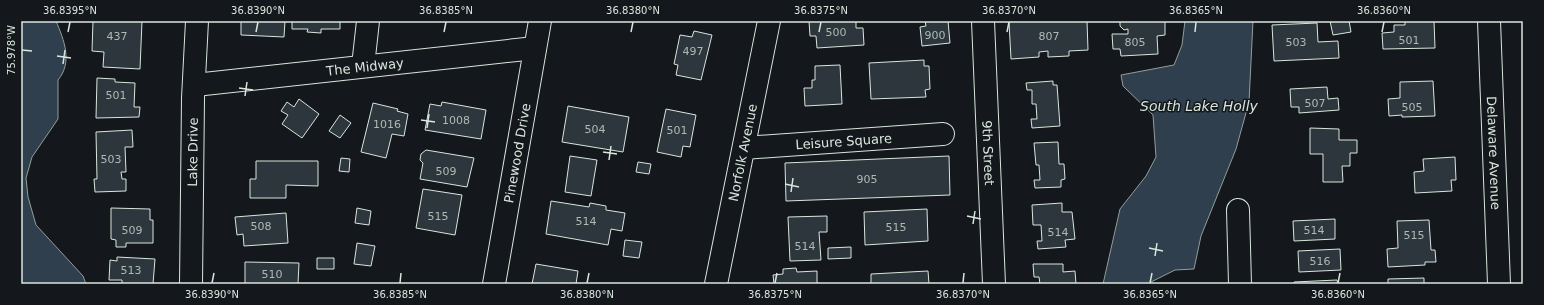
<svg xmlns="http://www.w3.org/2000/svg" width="1544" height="305" viewBox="0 0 1544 305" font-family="'DejaVu Sans',sans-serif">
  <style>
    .water { fill: #2f3f4d; stroke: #939e99 }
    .building { fill: #2c363c; stroke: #d8e6dc }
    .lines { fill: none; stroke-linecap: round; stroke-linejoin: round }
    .minor-casing { stroke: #d8e6dc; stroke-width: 24 }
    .major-casing { stroke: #d8e6dc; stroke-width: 24 }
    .minor { stroke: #14181c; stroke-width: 22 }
    .major { stroke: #14181c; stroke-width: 22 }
    .ticks { fill: none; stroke: #d8e6dc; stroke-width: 1.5 }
    .labels { text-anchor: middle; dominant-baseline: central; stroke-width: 3; stroke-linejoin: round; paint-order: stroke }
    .number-label { font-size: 11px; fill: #adbab4 }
    .street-label { font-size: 13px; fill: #d8e6dc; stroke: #14181c }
    .water-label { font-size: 14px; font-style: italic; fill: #d8e6dc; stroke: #14181c }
    .neatline { fill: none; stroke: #d8e6dc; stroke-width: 1.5 }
    .ticks-label { font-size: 10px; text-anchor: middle; fill: #d8e6dc }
  </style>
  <rect width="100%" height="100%" fill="#14181c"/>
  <path class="water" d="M 21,21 L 56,21 C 64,40 73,62 58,80 L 58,119 L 32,157 L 26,178 L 28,197 L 36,225 L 83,276 L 86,284 L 21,284 Z
    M 1185,21 L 1253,21 L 1249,102 L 1236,149 L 1201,236 L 1194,269 L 1175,270 L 1147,284 L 1103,284 L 1120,209 L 1146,176 L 1156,157 L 1153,115 L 1123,86 L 1121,75 L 1174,65 L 1182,45 Z"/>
  <path class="building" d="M 93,21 L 142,21 L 140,69 L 103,67 L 104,52 L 92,51 Z
    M 241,21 L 285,21 L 284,37 L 241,35 Z
    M 292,21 L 340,21 L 340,29 L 321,29 L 321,33 L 307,32 L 308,29 L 292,29 Z
    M 809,21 L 856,21 L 856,28 L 863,28 L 864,45 L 817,48 L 816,36 L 810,36 Z
    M 925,21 L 948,21 L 950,43 L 922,46 L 920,27 L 926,26 Z
    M 1016,21 L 1087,21 L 1088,50 L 1069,51 L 1069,56 L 1048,57 L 1048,51 L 1039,52 L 1039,57 L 1011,59 L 1009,22 Z
    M 1120,21 L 1165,21 L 1165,35 L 1157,36 L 1158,54 L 1121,56 L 1120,49 L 1113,49 L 1112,34 L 1128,34 L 1128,29 L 1124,30 L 1120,26 Z
    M 1330,21 L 1349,21 L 1351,32 L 1333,35 Z
    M 1405,21 L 1434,21 L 1435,48 L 1383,49 L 1382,33 L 1394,32 L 1394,25 L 1405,25 Z
    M 1317,23 L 1318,42 L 1338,41 L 1339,58 L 1274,61 L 1272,25 Z
    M 694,31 L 712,35 L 701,80 L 676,75 L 678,65 L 674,64 L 680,35 L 692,37 Z
    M 924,60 L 924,66 L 929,66 L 930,89 L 925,90 L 926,97 L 871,99 L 869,63 Z
    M 840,65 L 842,104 L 805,106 L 804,88 L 812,88 L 812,80 L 815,80 L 815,66 Z
    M 97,78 L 115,79 L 115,82 L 135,83 L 134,107 L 140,107 L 139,117 L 96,118 Z
    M 1053,81 L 1053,85 L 1057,85 L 1060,126 L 1032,128 L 1031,119 L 1037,119 L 1036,104 L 1032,104 L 1032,90 L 1027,90 L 1026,83 Z
    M 1433,81 L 1435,116 L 1402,117 L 1402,115 L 1389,116 L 1388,99 L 1400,98 L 1400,82 Z
    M 1327,87 L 1328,99 L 1338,98 L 1339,110 L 1299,113 L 1299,107 L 1291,107 L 1290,89 Z
    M 299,99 L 319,114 L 302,138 L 282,124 L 288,115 L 281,111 L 287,102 L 294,107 Z
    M 442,102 L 486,110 L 481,139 L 425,130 L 430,104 L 441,106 Z
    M 373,103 L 398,109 L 397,111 L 408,114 L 404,136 L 392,134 L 386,158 L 361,152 Z
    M 568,106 L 629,117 L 623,152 L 562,142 Z
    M 666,109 L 696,115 L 690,147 L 683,146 L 681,157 L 657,152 Z
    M 340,115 L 351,123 L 340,138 L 329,131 Z
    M 1310,128 L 1339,129 L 1339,140 L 1357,140 L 1357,153 L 1350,153 L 1350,166 L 1342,166 L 1343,182 L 1323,182 L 1323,154 L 1310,154 Z
    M 132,130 L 133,147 L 125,147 L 126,172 L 121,172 L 122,179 L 126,179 L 126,191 L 95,192 L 94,179 L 97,179 L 96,132 Z
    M 1058,142 L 1059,164 L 1064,164 L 1065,179 L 1061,180 L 1061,187 L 1035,188 L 1034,180 L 1040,180 L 1039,165 L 1036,165 L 1034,143 Z
    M 426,150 L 474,158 L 467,187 L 420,179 L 423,163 L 420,160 L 421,154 Z
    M 570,156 L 597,160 L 591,196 L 565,192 Z
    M 949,156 L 950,195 L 786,201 L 785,163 Z
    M 1455,157 L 1456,180 L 1451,180 L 1452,191 L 1415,193 L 1414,172 L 1424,171 L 1423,159 Z
    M 341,158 L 350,159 L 349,172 L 339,171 Z
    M 256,161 L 318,161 L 318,186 L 286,185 L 286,198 L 250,198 L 250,179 L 256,179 Z
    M 638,162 L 651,164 L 649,174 L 636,172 Z
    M 423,189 L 462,195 L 455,235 L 416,228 Z
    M 551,201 L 589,207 L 590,203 L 606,206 L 606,210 L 625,213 L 622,231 L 611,229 L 608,245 L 546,234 Z
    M 1062,203 L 1062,212 L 1072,212 L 1075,239 L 1065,240 L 1066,247 L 1038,249 L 1037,241 L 1042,241 L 1041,225 L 1033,225 L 1032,205 Z
    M 111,208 L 150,209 L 150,220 L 153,220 L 153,243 L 126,243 L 126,247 L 116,247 L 116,240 L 111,239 Z
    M 357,208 L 371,211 L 369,225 L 355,223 Z
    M 927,209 L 928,241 L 865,245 L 864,212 Z
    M 286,213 L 288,243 L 244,246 L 243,234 L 237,235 L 235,217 Z
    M 827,216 L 827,232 L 819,232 L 821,260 L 790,261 L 788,217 Z
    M 1335,219 L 1335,239 L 1294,241 L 1293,221 Z
    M 1429,220 L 1431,250 L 1435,250 L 1436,262 L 1425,262 L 1425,265 L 1388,267 L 1387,249 L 1398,248 L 1397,221 Z
    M 625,240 L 642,242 L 639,258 L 623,256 Z
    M 357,243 L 375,246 L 371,266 L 354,264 Z
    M 851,247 L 851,258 L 828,259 L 828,248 Z
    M 1340,249 L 1341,270 L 1299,272 L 1298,251 Z
    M 117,257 L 155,259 L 153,284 L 122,284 L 122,280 L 109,280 L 110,260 L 117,261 Z
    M 317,258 L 334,258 L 334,269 L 317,269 Z
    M 245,262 L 299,263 L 298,284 L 245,284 Z
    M 536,264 L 578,271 L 576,284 L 532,284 Z
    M 1033,264 L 1063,264 L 1063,272 L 1075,271 L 1076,284 L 1040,284 L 1039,277 L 1034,277 Z
    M 796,268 L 797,272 L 817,271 L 817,283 L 824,284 L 774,284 L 773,275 L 783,274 L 783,269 Z
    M 928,271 L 929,284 L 871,284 L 871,274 Z
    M 1424,278 L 1424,284 L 1388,284 L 1388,279 Z
    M 1337,280 L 1338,284 L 1294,284 L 1294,282 Z"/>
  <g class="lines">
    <defs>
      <g id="minor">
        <path id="s1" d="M 983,21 L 994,284"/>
        <path id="s2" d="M 1489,21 L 1499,284"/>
        <path d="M 363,66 L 368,21"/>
        <path id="s3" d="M 195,85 L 535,48"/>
        <path id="s4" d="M 744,148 L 943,134"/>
        <path d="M 1238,210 L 1240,284"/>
        <path id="s5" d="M 191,284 L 193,98 L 197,21"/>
        <path id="s6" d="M 494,284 L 540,21"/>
      </g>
      <g id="major">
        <path id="s7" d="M 716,284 L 769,21"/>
      </g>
    </defs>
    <use href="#minor" class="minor-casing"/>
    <use href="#major" class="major-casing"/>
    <use href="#minor" class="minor"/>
    <use href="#major" class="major"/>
  </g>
  <path class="ticks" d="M 68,32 L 70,22M 256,32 L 258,22M 444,32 L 446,22M 631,32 L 633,22M 819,32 L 821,22M 1007,32 L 1009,22M 1195,32 L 1196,22M 1382,32 L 1384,22M 22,50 L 32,51M 57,56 L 71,58M 63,64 L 65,50M 239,88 L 253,90M 245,96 L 247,82M 421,120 L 435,122M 427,128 L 429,114M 603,152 L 617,154M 609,160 L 611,146M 785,184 L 799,187M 791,192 L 793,178M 967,216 L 981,219M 973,224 L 975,211M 1149,248 L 1163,251M 1155,256 L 1157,243M 212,283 L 214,273M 400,283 L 401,273M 587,283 L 589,273M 775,283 L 777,273M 963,283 L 964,273M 1150,283 L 1152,273M 1338,283 L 1340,273"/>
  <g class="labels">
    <g class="number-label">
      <text x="836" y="32">500</text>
      <text x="935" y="35">900</text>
      <text x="117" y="36">437</text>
      <text x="1049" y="36">807</text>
      <text x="1409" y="40">501</text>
      <text x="1135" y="42">805</text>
      <text x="1296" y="42">503</text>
      <text x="693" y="51">497</text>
      <text x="116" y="95">501</text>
      <text x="1315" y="103">507</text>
      <text x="1412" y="107">505</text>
      <text x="456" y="120">1008</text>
      <text x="387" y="124">1016</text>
      <text x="595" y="129">504</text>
      <text x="677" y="130">501</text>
      <text x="111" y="159">503</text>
      <text x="446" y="171">509</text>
      <text x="867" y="179">905</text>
      <text x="438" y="216">515</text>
      <text x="586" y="221">514</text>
      <text x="261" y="226">508</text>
      <text x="896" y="227">515</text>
      <text x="132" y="230">509</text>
      <text x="1314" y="230">514</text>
      <text x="1058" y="232">514</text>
      <text x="1414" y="235">515</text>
      <text x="805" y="246">514</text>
      <text x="1320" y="261">516</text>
      <text x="131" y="270">513</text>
      <text x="272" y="274">510</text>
    </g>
    <g class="street-label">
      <text stroke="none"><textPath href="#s3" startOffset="171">The Midway</textPath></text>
      <text stroke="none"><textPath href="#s4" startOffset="100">Leisure Square</textPath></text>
      <text stroke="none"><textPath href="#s5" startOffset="132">Lake Drive</textPath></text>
      <text stroke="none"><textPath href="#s6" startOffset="133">Pinewood Drive</textPath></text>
      <text stroke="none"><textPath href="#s1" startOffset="132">9th Street</textPath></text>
      <text stroke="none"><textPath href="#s2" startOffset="132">Delaware Avenue</textPath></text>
      <text stroke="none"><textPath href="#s7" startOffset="134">Norfolk Avenue</textPath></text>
    </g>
    <g class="water-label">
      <text x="1199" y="106">South Lake Holly</text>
    </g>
  </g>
  <rect width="1544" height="305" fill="none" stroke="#14181c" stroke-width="44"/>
  <rect x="22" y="22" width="1500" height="261" class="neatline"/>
  <g class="ticks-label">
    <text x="70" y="14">36.8395°N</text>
    <text x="258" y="14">36.8390°N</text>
    <text x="446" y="14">36.8385°N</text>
    <text x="633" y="14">36.8380°N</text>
    <text x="821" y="14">36.8375°N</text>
    <text x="1009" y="14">36.8370°N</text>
    <text x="1196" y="14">36.8365°N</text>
    <text x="1384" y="14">36.8360°N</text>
    <text transform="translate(11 50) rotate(-90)" y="4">75.978°W</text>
    <text x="212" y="298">36.8390°N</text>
    <text x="400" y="298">36.8385°N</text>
    <text x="587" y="298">36.8380°N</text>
    <text x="775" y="298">36.8375°N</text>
    <text x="963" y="298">36.8370°N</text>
    <text x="1150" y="298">36.8365°N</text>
    <text x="1338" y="298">36.8360°N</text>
  </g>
</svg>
